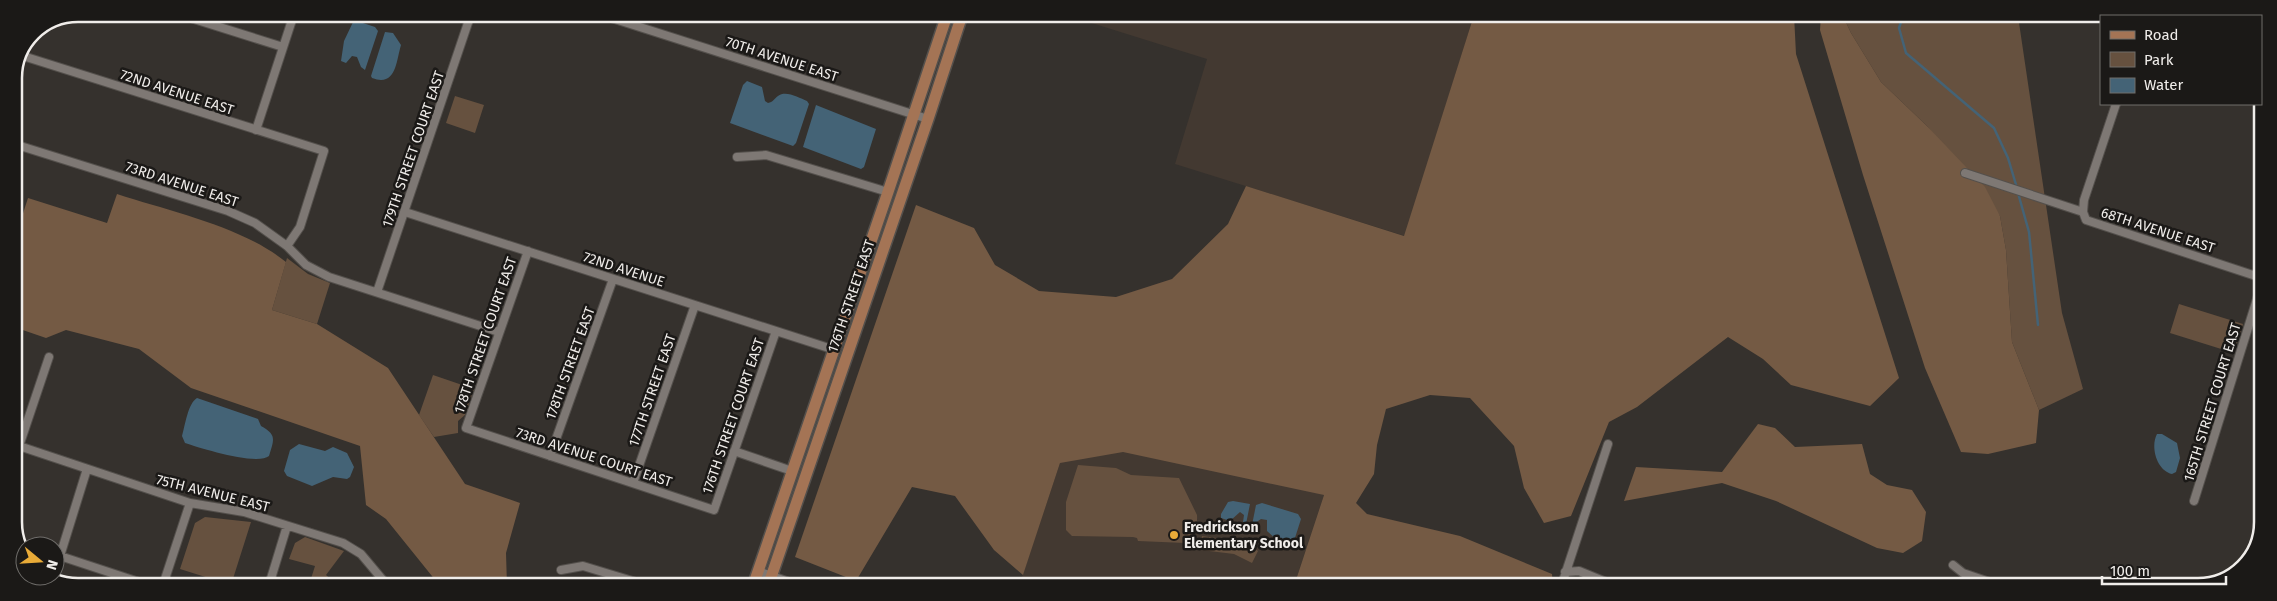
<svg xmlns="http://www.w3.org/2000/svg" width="2277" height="601" font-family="'Fira Sans',sans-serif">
<rect width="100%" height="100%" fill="#35312d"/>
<!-- built -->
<path fill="#433931" d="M 1066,15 L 1474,15 L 1405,236 L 1175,164 L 1207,59 Z
M 1077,412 L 1324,495 L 1294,586 L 1019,586 Z"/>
<!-- green -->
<path fill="#66513f" d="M 1843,16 L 2018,16 L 2062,313 L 2083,389 L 2039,410 L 2012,342 L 2006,250 L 2000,216 L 1927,126 L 1881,82 L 1851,33 Z
M 455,96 L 484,105 L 475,133 L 446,123 Z
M 287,258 L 308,274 L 330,283 L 317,324 L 272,310 Z
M 2179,304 L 2243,324 L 2234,353 L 2170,333 Z
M 433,375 L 474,389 L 465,415 L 458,421 L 458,433 L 434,437 L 419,415 Z
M 1078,465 L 1116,468 L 1131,475 L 1179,478 L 1197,515 C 1198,526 1193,536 1185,543 L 1138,541 L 1137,538 L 1133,537 L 1072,536 L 1066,530 L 1066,502 Z
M 205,517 L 251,522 L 231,585 L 180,569 L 195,523 Z
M 1202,536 L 1245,542 L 1258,551 L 1252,563 L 1234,554 L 1201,550 Z
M 305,537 L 344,551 L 326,575 L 337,585 L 309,585 L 315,566 L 289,559 L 295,543 Z"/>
<!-- forest -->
<path fill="#745a44" d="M 1474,15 L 1794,15 L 1796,54 L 1899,378 L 1870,406 L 1791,385 L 1763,359 L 1728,337 L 1637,407 L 1609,422 L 1571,516 L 1544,523 L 1524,488 L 1514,446 L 1470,398 L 1430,395 L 1386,409 L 1377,445 L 1374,474 L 1356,503 L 1367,514 L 1460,536 L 1552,574 L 1553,587 L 1294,586 L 1324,495 L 1123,452 L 1060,463 L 1023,575 L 994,550 L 955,496 L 912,487 L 856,581 L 795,557 L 916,205 L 974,228 L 995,265 L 1039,291 L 1116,297 L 1172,279 L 1228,224 L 1246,186 L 1404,236 Z
M 1821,15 L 1843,16 L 1851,33 L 1881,82 L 1927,126 L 1985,187 L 2000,216 L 2006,250 L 2012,342 L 2039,410 L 2036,443 L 1988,454 L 1961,452 L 1925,368 L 1863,175 L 1820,30 Z
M 117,194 C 172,212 241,226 286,262 L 272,310 L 317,324 L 388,368 L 465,484 L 520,503 L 506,553 L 507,586 L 440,586 L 386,519 L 366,505 L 360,446 L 191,388 L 139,349 L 66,330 L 46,338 L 14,327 L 14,241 L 28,198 L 107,223 Z
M 1758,424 L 1775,428 L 1795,447 L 1862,444 L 1870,474 L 1887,485 L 1912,490 L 1926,512 L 1922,541 L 1903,553 L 1877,548 L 1776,501 L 1722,483 L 1624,501 L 1636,467 L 1722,472 Z"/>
<!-- water -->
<path fill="#446376" d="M 354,20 L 375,27 L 378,31 L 365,70 L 361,67 L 357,57 L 352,56 L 346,63 L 341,61 L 344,41 Z
M 385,32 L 393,33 L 401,45 C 396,62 396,87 372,78 L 371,76 Z
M 747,81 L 762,87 L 765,101 L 768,103 C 773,102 774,99 778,96 C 786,90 799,98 807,101 L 809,104 L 796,143 L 793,146 L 730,123 L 743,85 Z
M 816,105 L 876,129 L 864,167 L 861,169 L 803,147 Z
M 197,398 L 258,419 L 261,426 C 277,435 274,439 269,456 C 257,466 200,448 185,443 L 182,436 C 185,426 188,403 197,398 Z
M 2157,434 L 2162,434 L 2177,443 L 2180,458 L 2176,472 L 2172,474 C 2157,471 2150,447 2157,434 Z
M 299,444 L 325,451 L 333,447 L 347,453 L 354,467 L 350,477 L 347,479 L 333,477 L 312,486 L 287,476 L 284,471 L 290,450 Z
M 1233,501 L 1250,504 L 1246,524 L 1243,522 L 1244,515 L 1240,512 L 1230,521 L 1221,518 L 1221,514 L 1228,502 Z
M 1262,503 L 1298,514 L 1301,519 L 1294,541 L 1289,548 L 1285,547 L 1267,531 L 1267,520 L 1261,519 L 1252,525 L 1256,505 Z"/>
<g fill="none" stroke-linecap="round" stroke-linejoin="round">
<!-- stream -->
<path stroke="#446376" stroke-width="2.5" d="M 1903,16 L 1899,28 L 1906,53 L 1994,128 L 2008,158 L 2017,188
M 2018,193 L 2029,232 L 2038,325"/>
<!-- minor casing -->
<g stroke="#54504c" stroke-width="10">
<path id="minor" d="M 178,14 L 283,47
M 599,14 L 928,119
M 23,56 L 324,151 L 300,227 L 287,246
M 2116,104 L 2084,200 L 2083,212 L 2086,220 L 2262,278
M 256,130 L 294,14
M 14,144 L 228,211 L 255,223 L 287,246 L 306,265 L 329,277 L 499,332
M 737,157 L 766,155 L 888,192
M 1965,173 L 2083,212
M 405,212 L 835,350
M 528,251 L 466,428 L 714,510 L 776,331
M 377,292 L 471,14
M 19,446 L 190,503 L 244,512 L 343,543 L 361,554 L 387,585
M 734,451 L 792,471
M 550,456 L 613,279
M 14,461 L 49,357
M 87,469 L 60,556 L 148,585
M 633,483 L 695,305
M 2194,501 L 2262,283
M 1953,565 L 1963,573 L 2004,587
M 561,570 L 583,566 L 649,586
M 758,571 L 800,586
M 1565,572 L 1579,571 L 1618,587
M 163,585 L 190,503
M 269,585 L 287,526
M 1561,587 L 1608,444"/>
</g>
<!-- primary casing -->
<g stroke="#54504c" stroke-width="14">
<path id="primary" d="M 753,586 L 888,192 L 947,15
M 768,586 L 928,119 L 962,15"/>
</g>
<!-- minor -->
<use href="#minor" stroke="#7e7874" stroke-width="8"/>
<!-- primary -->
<use href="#primary" stroke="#a47455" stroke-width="11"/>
</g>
<!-- markers -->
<circle fill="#e9ab38" stroke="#1b1917" stroke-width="2" cx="1174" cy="535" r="5"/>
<g text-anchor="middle" stroke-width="5" stroke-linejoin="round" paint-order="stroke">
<!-- street labels -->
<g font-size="14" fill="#f0edea" stroke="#1b1917">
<text transform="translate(782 59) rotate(18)" y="5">70TH AVENUE EAST</text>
<text transform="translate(177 92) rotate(18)" y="5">72ND AVENUE EAST</text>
<text transform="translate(413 149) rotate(-71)" y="5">179TH STREET COURT EAST</text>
<text transform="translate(182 184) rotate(18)" y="5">73RD AVENUE EAST</text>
<text transform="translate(2158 230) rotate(18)" y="5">68TH AVENUE EAST</text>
<text transform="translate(624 269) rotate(18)" y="5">72ND AVENUE</text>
<text transform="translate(851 296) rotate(-71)" y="5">176TH STREET EAST</text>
<text transform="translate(485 335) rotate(-71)" y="5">178TH STREET COURT EAST</text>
<text transform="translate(570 363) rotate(-70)" y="5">178TH STREET EAST</text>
<text transform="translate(652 390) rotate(-71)" y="5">177TH STREET EAST</text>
<text transform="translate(2212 402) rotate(-73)" y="5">165TH STREET COURT EAST</text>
<text transform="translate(733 416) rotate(-71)" y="5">176TH STREET COURT EAST</text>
<text transform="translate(594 457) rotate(18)" y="5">73RD AVENUE COURT EAST</text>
<text transform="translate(213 493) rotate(14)" y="5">75TH AVENUE EAST</text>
</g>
<!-- poi labels -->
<g font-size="14" font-weight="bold" fill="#f0edea" stroke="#1b1917" text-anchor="start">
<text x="1184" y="532">Fredrickson<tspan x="1184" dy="16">Elementary School</tspan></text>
</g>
</g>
<!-- crop -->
<path d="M0 0H2277V601H0ZM78 22H2198A56 56 0 0 1 2254 78V522A56 56 0 0 1 2198 578H78A56 56 0 0 1 22 522V78A56 56 0 0 1 78 22Z" fill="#1b1917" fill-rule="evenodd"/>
<path fill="none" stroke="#f0edea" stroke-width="2.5" d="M78 22H2198A56 56 0 0 1 2254 78V522A56 56 0 0 1 2198 578H78A56 56 0 0 1 22 522V78A56 56 0 0 1 78 22Z"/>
<!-- legend -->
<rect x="2100" y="15" width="162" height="90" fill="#1b1917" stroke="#706e6b"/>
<rect x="2110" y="31" width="25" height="8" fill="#a47455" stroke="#706e6b"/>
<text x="2144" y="40" font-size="15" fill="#f0edea">Road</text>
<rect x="2110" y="52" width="25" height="15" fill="#66513f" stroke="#706e6b"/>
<text x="2144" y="65" font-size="15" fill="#f0edea">Park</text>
<rect x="2110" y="78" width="25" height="15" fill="#446376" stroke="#706e6b"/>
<text x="2144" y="90" font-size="15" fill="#f0edea">Water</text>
<!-- north arrow -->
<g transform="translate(40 561) rotate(108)"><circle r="24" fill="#1b1917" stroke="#706e6b"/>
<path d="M0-4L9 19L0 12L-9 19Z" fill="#e9ab38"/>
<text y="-8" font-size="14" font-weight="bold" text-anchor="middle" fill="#f0edea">N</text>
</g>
<!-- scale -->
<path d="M2102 576v8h124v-8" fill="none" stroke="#f0edea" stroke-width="2.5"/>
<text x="2110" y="576" font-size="15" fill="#f0edea" stroke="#1b1917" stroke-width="4" paint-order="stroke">100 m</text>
</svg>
